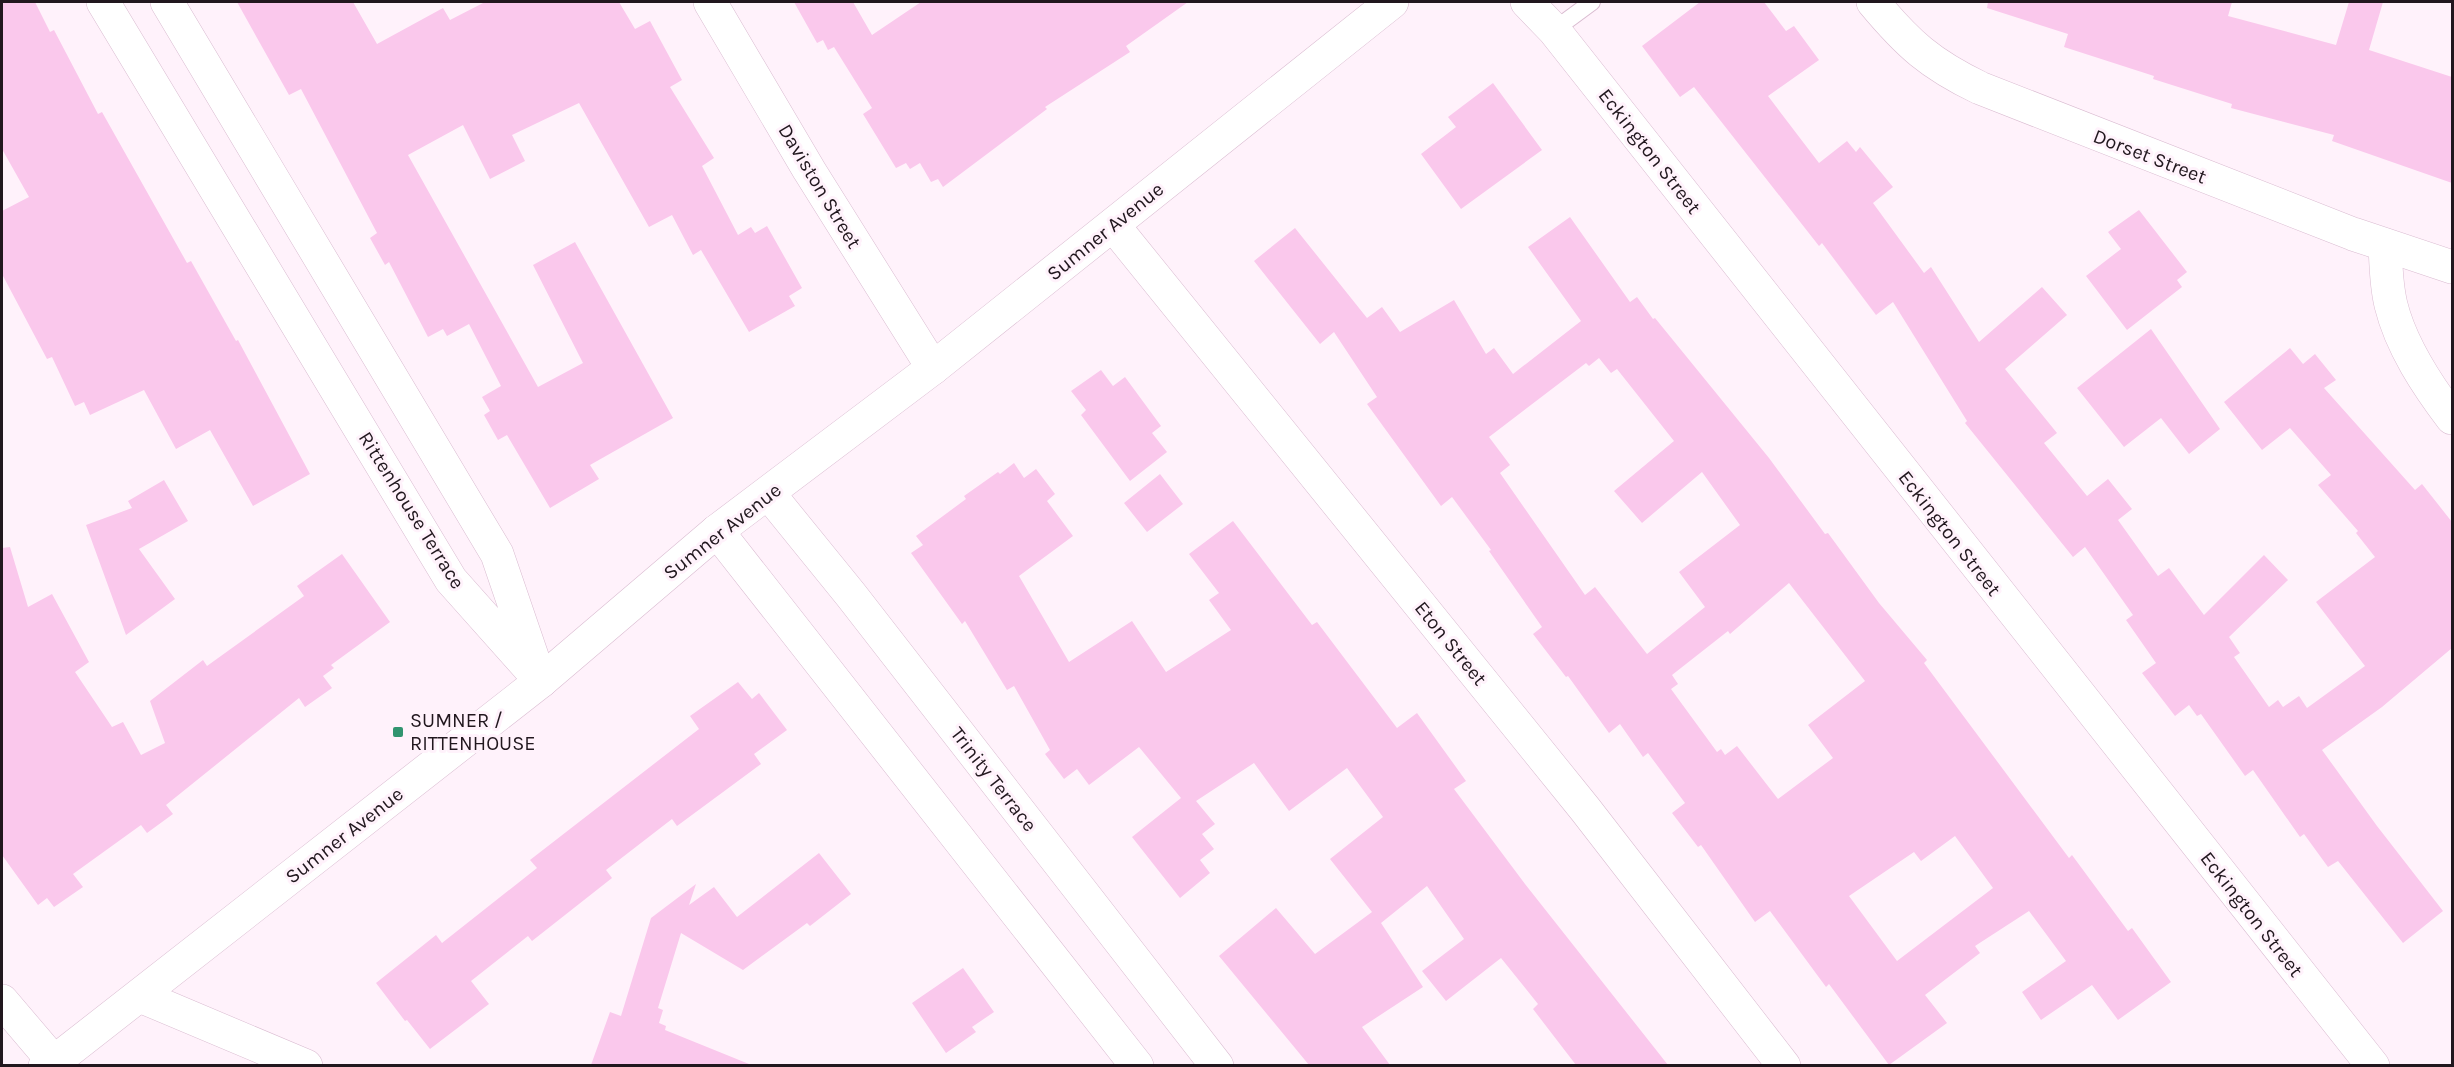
<svg xmlns="http://www.w3.org/2000/svg" width="2454" height="1067" font-family="Karla,sans-serif">
<rect width="100%" height="100%" fill="#fff2fb"/>
<!-- building -->
<path fill="#fac8ec" fill-rule="evenodd" d="M 2,2 L 35,2 L 50,32 L 54,30 L 98,114 L 102,112 L 187,263 L 191,261 L 236,341 L 238,340 L 310,474 L 253,506 L 210,430 L 176,449 L 144,390 L 90,415 L 84,402 L 75,406 L 52,357 L 47,359 L 2,274 L 2,211 L 29,197 L 2,149 Z
M 237,2 L 353,2 L 377,44 L 443,8 L 450,20 L 485,2 L 619,2 L 635,29 L 650,21 L 682,80 L 670,87 L 714,158 L 702,166 L 738,235 L 751,227 L 755,233 L 767,226 L 802,288 L 789,296 L 795,306 L 749,332 L 701,250 L 693,255 L 672,215 L 649,227 L 579,103 L 512,135 L 525,161 L 490,179 L 463,125 L 408,155 L 538,387 L 583,363 L 533,265 L 575,242 L 673,418 L 590,465 L 599,479 L 550,508 L 507,435 L 498,440 L 484,415 L 490,411 L 482,397 L 501,386 L 469,324 L 447,336 L 443,329 L 428,337 L 389,262 L 385,265 L 370,238 L 377,233 L 301,89 L 289,95 Z
M 794,2 L 853,2 L 872,35 L 921,2 L 1188,2 L 1126,46 L 1130,52 L 1045,107 L 1047,109 L 943,187 L 938,179 L 931,182 L 920,163 L 910,169 L 906,163 L 896,168 L 863,114 L 872,108 L 834,47 L 828,50 L 823,40 L 817,43 Z
M 1700,2 L 1764,2 L 1786,31 L 1794,26 L 1819,60 L 1768,96 L 1819,163 L 1847,141 L 1856,152 L 1860,147 L 1893,187 L 1873,203 L 1924,273 L 1931,267 L 1979,342 L 2042,287 L 2067,315 L 2005,369 L 2057,433 L 2044,443 L 2087,496 L 2108,479 L 2132,509 L 2118,520 L 2158,576 L 2169,568 L 2204,615 L 2264,555 L 2288,580 L 2229,637 L 2240,653 L 2234,657 L 2269,707 L 2278,700 L 2283,707 L 2299,696 L 2307,708 L 2365,666 L 2316,602 L 2375,557 L 2356,533 L 2358,531 L 2318,485 L 2331,475 L 2290,428 L 2262,450 L 2224,402 L 2290,348 L 2303,364 L 2315,354 L 2336,380 L 2324,388 L 2415,490 L 2422,484 L 2452,522 L 2452,648 L 2382,707 L 2322,750 L 2377,826 L 2443,911 L 2403,943 L 2338,861 L 2328,867 L 2304,834 L 2300,837 L 2253,770 L 2245,776 L 2201,714 L 2197,716 L 2189,705 L 2175,716 L 2142,673 L 2156,663 L 2126,620 L 2133,615 L 2085,547 L 2073,557 L 1965,423 L 1967,421 L 1893,302 L 1876,315 L 1822,243 L 1819,246 L 1694,87 L 1680,97 L 1642,46 Z
M 1988,2 L 2232,2 L 2228,16 L 2336,45 L 2349,2 L 2383,2 L 2369,50 L 2452,77 L 2452,183 L 2332,141 L 2334,135 L 2231,108 L 2232,104 L 2153,79 L 2154,76 L 2064,47 L 2068,34 L 1987,8 Z
M 1493,83 L 1542,150 L 1461,209 L 1421,154 L 1456,127 L 1448,117 Z
M 2139,210 L 2187,272 L 2177,280 L 2182,287 L 2127,330 L 2086,276 L 2121,249 L 2108,232 Z
M 1570,217 L 1630,302 L 1637,297 L 1653,319 L 1655,318 L 1769,458 L 1825,534 L 1828,533 L 1879,603 L 1927,660 L 1924,663 L 2069,858 L 2072,855 L 2128,931 L 2132,928 L 2171,982 L 2118,1020 L 2092,985 L 2041,1020 L 2022,992 L 2066,961 L 2029,911 L 1975,946 L 1980,953 L 1925,995 L 1947,1023 L 1889,1065 L 1829,984 L 1826,987 L 1770,911 L 1755,922 L 1701,845 L 1698,847 L 1672,813 L 1685,803 L 1648,753 L 1643,757 L 1620,724 L 1609,733 L 1568,676 L 1566,677 L 1533,634 L 1542,627 L 1489,551 L 1491,550 L 1452,497 L 1441,506 L 1367,404 L 1377,397 L 1334,332 L 1320,344 L 1254,261 L 1295,228 L 1367,318 L 1382,307 L 1400,332 L 1454,300 L 1486,354 L 1494,348 L 1513,374 L 1581,321 L 1528,247 ZM 1599,358 L 1611,373 L 1617,369 L 1674,441 L 1614,491 L 1642,523 L 1702,472 L 1740,525 L 1679,572 L 1705,607 L 1647,654 L 1595,587 L 1585,595 L 1500,473 L 1510,465 L 1489,437 L 1586,363 L 1589,366 ZM 1789,583 L 1865,681 L 1808,725 L 1833,758 L 1778,799 L 1737,746 L 1725,755 L 1721,749 L 1717,752 L 1671,689 L 1678,684 L 1672,675 L 1728,631 L 1730,634 ZM 1955,836 L 1993,888 L 1897,961 L 1849,896 L 1914,852 L 1921,861 Z
M 2151,329 L 2220,429 L 2189,454 L 2161,418 L 2124,447 L 2077,388 Z
M 1101,370 L 1113,386 L 1125,377 L 1161,426 L 1152,433 L 1167,452 L 1130,481 L 1081,415 L 1086,410 L 1071,391 Z
M 1014,463 L 1024,478 L 1036,469 L 1055,494 L 1047,501 L 1073,536 L 1019,576 L 1069,662 L 1132,621 L 1166,672 L 1231,630 L 1209,600 L 1219,593 L 1189,554 L 1233,521 L 1312,625 L 1317,622 L 1397,728 L 1417,713 L 1466,781 L 1454,789 L 1525,884 L 1668,1065 L 1576,1065 L 1533,1009 L 1538,1004 L 1501,958 L 1446,1001 L 1422,971 L 1464,939 L 1427,886 L 1381,923 L 1423,987 L 1362,1027 L 1390,1065 L 1309,1065 L 1219,956 L 1276,908 L 1315,954 L 1372,912 L 1330,859 L 1383,817 L 1347,768 L 1289,811 L 1254,763 L 1196,801 L 1215,824 L 1202,834 L 1214,849 L 1200,860 L 1210,873 L 1180,898 L 1132,837 L 1181,798 L 1139,747 L 1089,785 L 1077,769 L 1064,779 L 1045,754 L 1050,750 L 1014,686 L 1007,690 L 965,621 L 962,624 L 911,553 L 923,545 L 916,536 L 966,499 L 964,496 L 998,472 L 1000,474 Z
M 1160,474 L 1183,504 L 1147,532 L 1124,503 Z
M 164,480 L 188,521 L 139,549 L 175,599 L 126,635 L 86,525 L 132,508 L 128,501 Z
M 10,547 L 28,607 L 52,594 L 89,662 L 75,672 L 112,727 L 123,722 L 141,755 L 165,743 L 150,701 L 203,660 L 207,666 L 304,596 L 297,586 L 342,554 L 390,622 L 331,665 L 334,668 L 323,676 L 332,688 L 305,707 L 299,698 L 166,805 L 173,814 L 147,833 L 141,825 L 73,874 L 83,887 L 54,907 L 47,898 L 38,905 L 2,855 L 2,548 Z
M 738,682 L 752,699 L 759,693 L 787,730 L 754,754 L 761,764 L 677,826 L 672,819 L 606,870 L 612,878 L 532,941 L 528,936 L 471,981 L 489,1004 L 430,1049 L 407,1020 L 405,1021 L 376,983 L 436,935 L 442,943 L 537,868 L 530,860 L 699,729 L 690,716 Z
M 819,853 L 851,894 L 810,926 L 807,923 L 743,970 L 681,933 L 658,1008 L 663,1010 L 659,1023 L 666,1026 L 665,1030 L 749,1064 L 748,1065 L 591,1065 L 610,1012 L 621,1016 L 651,918 L 696,884 L 689,905 L 714,887 L 737,917 Z
M 963,968 L 994,1012 L 972,1027 L 976,1032 L 946,1053 L 912,1003 Z"/>
<g fill="none" stroke-linecap="round" stroke-linejoin="round">
<!-- lane casing -->
<g stroke="#dabcd1" stroke-width="18">
<path id="lane" d="M 1554,30 L 1592,2"/>
</g>
<!-- street casing -->
<g stroke="#dabcd1" stroke-width="34">
<path id="street" d="M 103,2 L 451,580 L 541,681
M 167,2 L 497,554 L 535,665
M 1527,2 L 1554,30 L 2373,1066
M 1113,225 L 1585,809 L 1784,1066
M 2385,245 C 2386,265 2386,285 2391,305 C 2401,346 2427,385 2452,418
M 769,494 L 851,595 L 1217,1066
M 717,531 L 1137,1066
M 140,996 L 306,1066"/>
</g>
<!-- secondary casing -->
<g stroke="#dabcd1" stroke-width="34">
<path id="secondary" d="M 710,2 L 809,170 L 933,368
M 1873,2 C 1908,44 1930,64 1980,88 L 2353,234 L 2452,267
M 2,1001 L 54,1062"/>
</g>
<!-- primary casing -->
<g stroke="#dabcd1" stroke-width="34">
<path id="primary" d="M 45,1066 L 54,1062 L 541,681 L 717,531 L 933,368 L 1392,2"/>
</g>
<!-- lane -->
<use href="#lane" stroke="#fff" stroke-width="16"/>
<!-- street -->
<use href="#street" stroke="#fff" stroke-width="33"/>
<!-- secondary -->
<use href="#secondary" stroke="#fff" stroke-width="33"/>
<!-- primary -->
<use href="#primary" stroke="#fff" stroke-width="33"/>
</g>
<!-- markers -->
<rect fill="#31946f" stroke="#fff2fb" stroke-width="2" x="392" y="726" width="12" height="12" rx="3"/>
<g text-anchor="middle" stroke-width="6" stroke-linejoin="round" paint-order="stroke">
<!-- street labels -->
<g font-size="20" fill="#21171e" stroke="#fff2fb">
<text transform="translate(1650 151) rotate(52)" y="7">Eckington Street</text>
<text transform="translate(2150 156) rotate(21)" y="7">Dorset Street</text>
<text transform="translate(820 186) rotate(59)" y="7">Daviston Street</text>
<text transform="translate(1105 231) rotate(-39)" y="7">Sumner Avenue</text>
<text transform="translate(412 510) rotate(58)" y="7">Rittenhouse Terrace</text>
<text transform="translate(722 531) rotate(-38)" y="7">Sumner Avenue</text>
<text transform="translate(1950 533) rotate(52)" y="7">Eckington Street</text>
<text transform="translate(1451 643) rotate(51)" y="7">Eton Street</text>
<text transform="translate(994 779) rotate(52)" y="7">Trinity Terrace</text>
<text transform="translate(344 835) rotate(-38)" y="7">Sumner Avenue</text>
<text transform="translate(2252 914) rotate(52)" y="7">Eckington Street</text>
</g>
<!-- poi labels -->
<g font-size="20" fill="#21171e" stroke="#fff2fb" text-anchor="start">
<text x="410" y="727">SUMNER /<tspan x="410" dy="23">RITTENHOUSE</tspan></text>
</g>
</g>
<!-- border -->
<rect width="2454" height="1067" fill="none" stroke="#21171e" stroke-width="6"/>
</svg>
